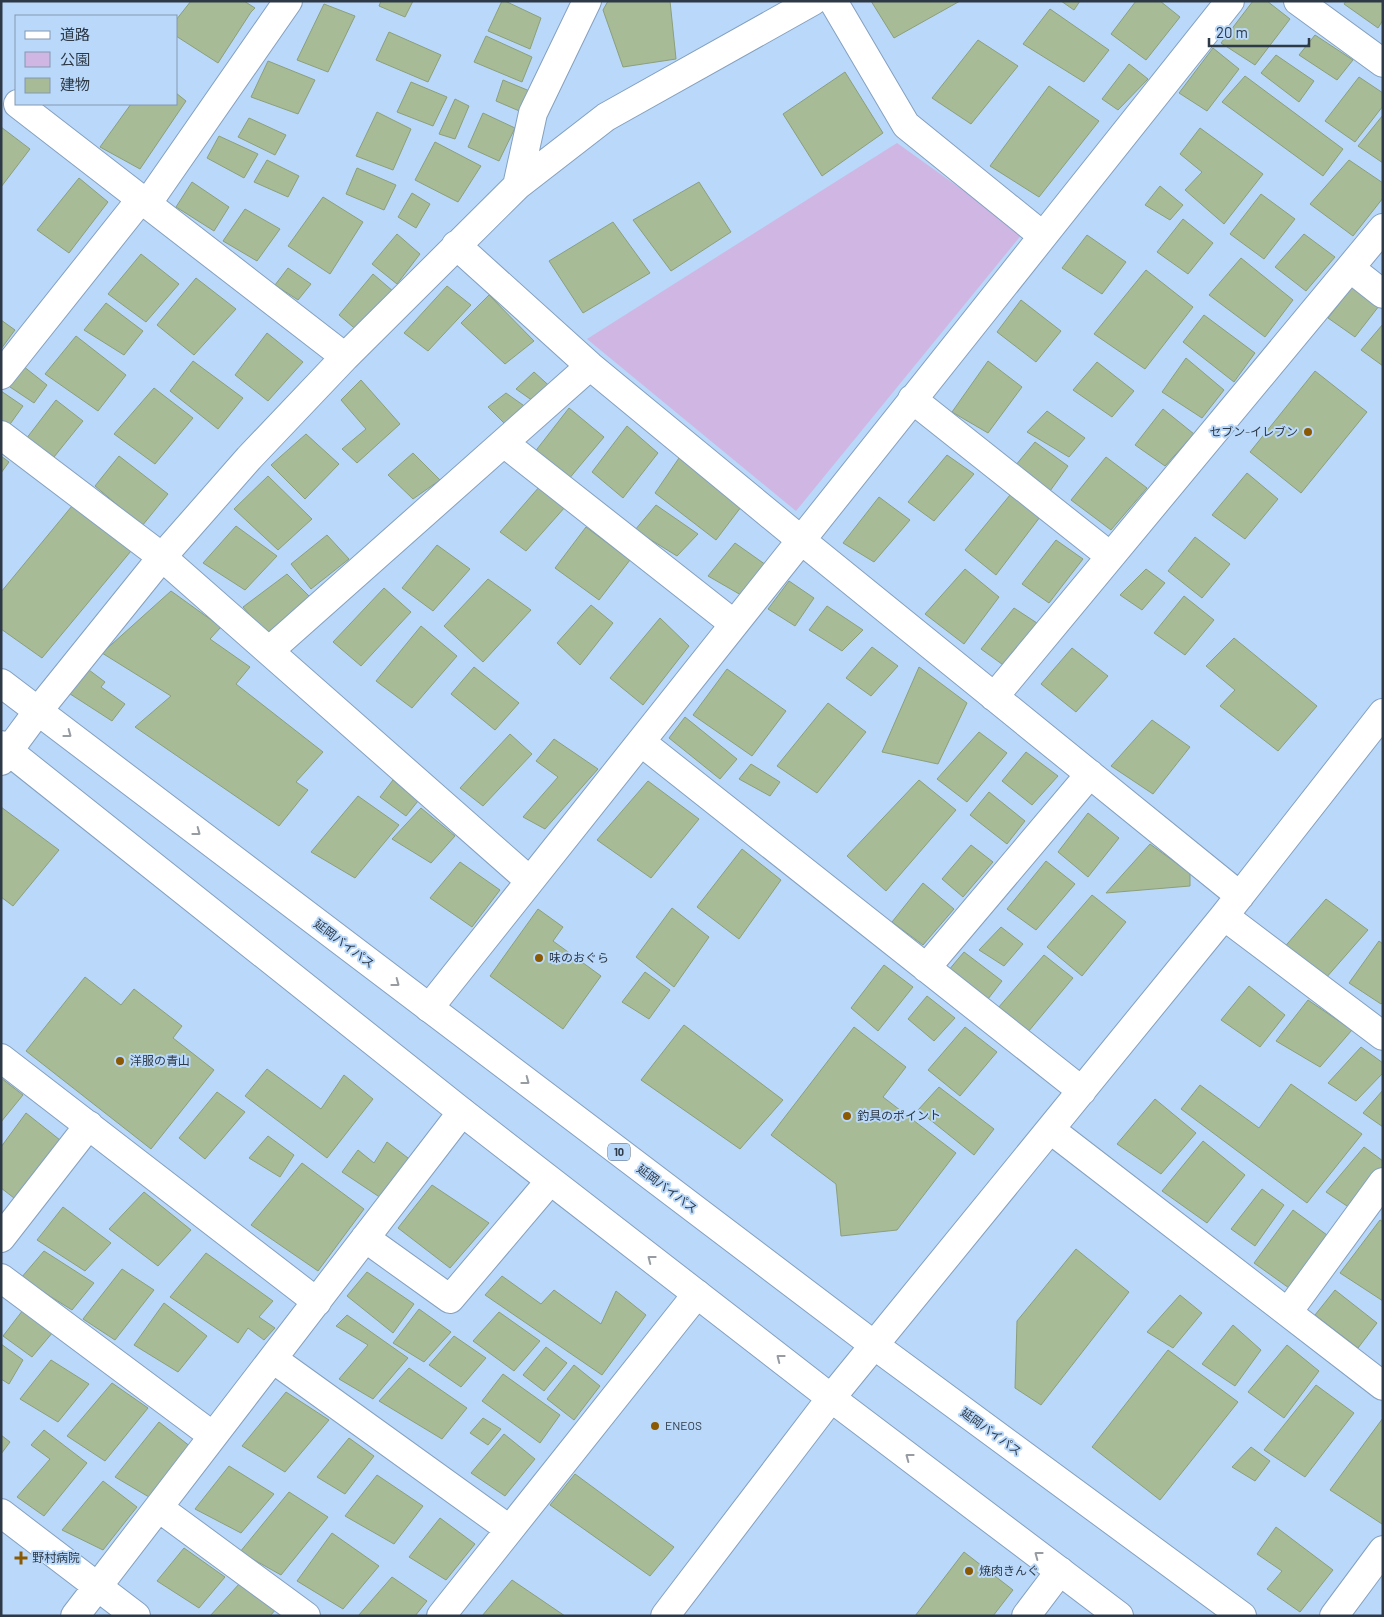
<svg xmlns="http://www.w3.org/2000/svg" width="1384" height="1617" font-family="Barlow,'Noto Sans JP',sans-serif">
<rect width="100%" height="100%" fill="#bad8f9"/>
<!-- green -->
<path fill="#d0b6e3" d="M 897,143 L 1023,233 L 796,511 L 587,339 Z"/>
<!-- building -->
<path fill="#a6bb96" stroke="#8b9f7b" d="M 191,1 L 244,1 L 255,8 L 251,12 L 218,63 L 176,36 L 176,20 Z
M 381,1 L 413,1 L 405,17 L 379,6 Z
M 502,1 L 505,1 L 541,18 L 530,49 L 488,31 Z
M 608,1 L 670,1 L 676,59 L 623,67 L 603,10 Z
M 871,1 L 960,1 L 894,38 Z
M 1061,1 L 1080,1 L 1074,10 Z
M 1136,1 L 1160,1 L 1180,17 L 1146,60 L 1111,34 Z
M 1253,1 L 1267,1 L 1290,19 L 1255,65 L 1221,43 Z
M 1346,1 L 1383,1 L 1383,20 L 1378,28 L 1344,4 Z
M 324,4 L 355,16 L 328,72 L 297,60 Z
M 1050,9 L 1109,50 L 1084,82 L 1023,44 Z
M 389,32 L 441,55 L 428,82 L 376,60 Z
M 1315,35 L 1353,60 L 1337,80 L 1299,55 Z
M 486,36 L 532,57 L 522,82 L 474,62 Z
M 978,40 L 1018,66 L 971,124 L 932,98 Z
M 1213,48 L 1239,69 L 1207,111 L 1179,93 Z
M 1276,55 L 1314,81 L 1299,102 L 1261,73 Z
M 268,61 L 315,80 L 298,114 L 251,97 Z
M 1129,64 L 1148,79 L 1118,110 L 1102,99 Z
M 845,72 L 883,133 L 822,176 L 783,114 Z
M 1245,76 L 1343,149 L 1323,176 L 1222,102 Z
M 1359,77 L 1383,93 L 1383,106 L 1355,142 L 1325,121 Z
M 503,80 L 532,92 L 524,113 L 496,101 Z
M 411,82 L 447,97 L 433,126 L 397,112 Z
M 1049,86 L 1099,121 L 1039,197 L 990,166 Z
M 176,93 L 186,101 L 140,169 L 100,147 L 131,104 L 176,104 Z
M 455,99 L 469,106 L 455,139 L 439,134 Z
M 377,112 L 411,129 L 393,170 L 356,156 Z
M 483,113 L 515,128 L 499,161 L 468,147 Z
M 1383,115 L 1383,163 L 1358,146 Z
M 249,118 L 286,135 L 275,155 L 238,137 Z
M 1,127 L 30,149 L 1,187 Z
M 1200,128 L 1263,174 L 1224,224 L 1185,190 L 1202,172 L 1180,154 Z
M 219,136 L 258,154 L 244,178 L 207,158 Z
M 435,142 L 481,166 L 458,202 L 415,180 Z
M 267,160 L 299,176 L 288,197 L 254,182 Z
M 1349,160 L 1383,183 L 1383,198 L 1353,236 L 1310,204 Z
M 357,168 L 396,185 L 384,210 L 346,194 Z
M 79,178 L 108,202 L 69,253 L 37,230 Z
M 192,182 L 229,207 L 214,231 L 176,207 Z
M 699,182 L 731,232 L 671,271 L 633,220 Z
M 1160,186 L 1183,205 L 1170,220 L 1145,205 Z
M 412,193 L 430,204 L 416,228 L 398,217 Z
M 1261,194 L 1295,219 L 1264,259 L 1230,234 Z
M 323,197 L 363,222 L 330,274 L 288,246 Z
M 245,209 L 280,229 L 257,261 L 223,241 Z
M 1183,219 L 1213,243 L 1188,274 L 1157,252 Z
M 613,222 L 650,273 L 583,313 L 549,261 Z
M 397,234 L 420,254 L 397,284 L 372,264 Z
M 1304,234 L 1335,257 L 1306,291 L 1275,267 Z
M 1087,235 L 1126,262 L 1102,294 L 1062,268 Z
M 141,254 L 179,284 L 146,322 L 108,294 Z
M 1241,258 L 1293,300 L 1265,337 L 1209,295 Z
M 288,268 L 311,284 L 298,300 L 275,285 Z
M 1146,270 L 1193,307 L 1145,369 L 1094,334 Z
M 373,274 L 394,292 L 359,332 L 339,315 Z
M 196,278 L 236,309 L 194,355 L 157,325 Z
M 447,286 L 471,305 L 428,351 L 404,333 Z
M 1353,286 L 1379,306 L 1355,337 L 1328,318 Z
M 489,295 L 534,341 L 505,364 L 461,323 Z
M 1021,300 L 1061,331 L 1036,362 L 997,332 Z
M 106,303 L 143,331 L 124,355 L 84,330 Z
M 1204,315 L 1255,353 L 1234,382 L 1183,342 Z
M 1,320 L 15,330 L 1,349 Z
M 1383,324 L 1383,366 L 1361,350 Z
M 267,333 L 303,362 L 268,401 L 235,375 Z
M 76,336 L 126,375 L 98,411 L 45,374 Z
M 1186,358 L 1224,390 L 1202,418 L 1162,392 Z
M 193,361 L 243,398 L 218,429 L 170,391 Z
M 988,361 L 1022,387 L 988,433 L 952,412 Z
M 1097,362 L 1134,391 L 1112,417 L 1073,390 Z
M 23,366 L 47,385 L 34,403 L 7,385 Z
M 1315,371 L 1367,412 L 1301,493 L 1250,452 Z
M 534,372 L 555,391 L 540,406 L 516,389 Z
M 361,380 L 400,424 L 357,463 L 342,449 L 366,429 L 341,400 Z
M 154,388 L 193,418 L 155,464 L 114,434 Z
M 1,391 L 23,406 L 8,427 L 1,423 Z
M 506,393 L 530,410 L 509,428 L 488,407 Z
M 56,400 L 83,421 L 54,457 L 26,439 Z
M 569,408 L 604,437 L 568,480 L 534,453 Z
M 1163,409 L 1194,434 L 1165,466 L 1135,445 Z
M 1047,411 L 1085,438 L 1069,457 L 1027,432 Z
M 627,426 L 658,453 L 623,498 L 592,472 Z
M 306,434 L 339,464 L 305,499 L 271,465 Z
M 1035,442 L 1068,466 L 1050,491 L 1015,466 Z
M 413,453 L 440,480 L 413,499 L 388,475 Z
M 947,455 L 974,474 L 934,521 L 908,502 Z
M 1,456 L 9,462 L 1,473 Z
M 119,456 L 168,494 L 142,526 L 95,486 Z
M 1106,457 L 1147,488 L 1111,530 L 1071,500 Z
M 679,458 L 741,507 L 716,540 L 655,493 Z
M 1247,473 L 1278,499 L 1245,539 L 1212,515 Z
M 268,476 L 312,519 L 278,550 L 234,509 Z
M 540,486 L 566,506 L 526,551 L 500,532 Z
M 1010,495 L 1040,517 L 996,575 L 965,550 Z
M 879,497 L 910,520 L 874,562 L 843,543 Z
M 656,505 L 698,534 L 677,556 L 635,530 Z
M 72,506 L 131,551 L 42,658 L 1,629 L 1,592 Z
M 236,526 L 277,556 L 245,590 L 203,563 Z
M 586,527 L 630,560 L 599,600 L 555,568 Z
M 327,535 L 349,559 L 311,589 L 291,564 Z
M 1195,537 L 1230,564 L 1202,598 L 1168,571 Z
M 1056,540 L 1083,559 L 1049,603 L 1022,584 Z
M 735,543 L 766,565 L 741,595 L 708,576 Z
M 437,545 L 470,569 L 433,611 L 402,588 Z
M 965,569 L 999,597 L 964,644 L 925,614 Z
M 1146,569 L 1165,583 L 1142,610 L 1120,595 Z
M 287,574 L 311,598 L 266,634 L 243,607 Z
M 488,579 L 531,610 L 483,662 L 444,626 Z
M 789,581 L 814,598 L 795,626 L 768,609 Z
M 384,588 L 411,612 L 361,666 L 333,642 Z
M 171,591 L 221,627 L 210,639 L 250,667 L 236,684 L 323,752 L 296,782 L 308,790 L 279,826 L 135,727 L 171,696 L 102,653 Z
M 1184,596 L 1214,620 L 1185,655 L 1154,633 Z
M 591,605 L 613,623 L 580,665 L 557,643 Z
M 827,606 L 863,630 L 842,651 L 809,630 Z
M 1014,608 L 1040,625 L 1006,667 L 981,649 Z
M 660,618 L 689,646 L 643,705 L 610,678 Z
M 421,626 L 457,656 L 412,708 L 376,681 Z
M 1234,638 L 1317,706 L 1278,751 L 1220,706 L 1235,690 L 1206,666 Z
M 872,647 L 898,666 L 871,696 L 846,678 Z
M 1072,648 L 1108,676 L 1076,712 L 1041,684 Z
M 85,667 L 105,682 L 101,687 L 125,704 L 112,721 L 64,690 Z
M 474,667 L 519,703 L 495,730 L 451,694 Z
M 919,667 L 967,703 L 938,764 L 882,752 Z
M 727,669 L 786,711 L 752,756 L 693,715 Z
M 828,703 L 866,732 L 817,793 L 777,766 Z
M 685,717 L 737,759 L 720,779 L 669,738 Z
M 1152,720 L 1190,747 L 1153,794 L 1111,766 Z
M 979,732 L 1007,753 L 967,802 L 937,779 Z
M 510,734 L 532,754 L 483,806 L 460,788 Z
M 554,739 L 598,769 L 545,829 L 523,817 L 558,777 L 536,761 Z
M 1026,752 L 1058,776 L 1032,805 L 1002,781 Z
M 751,764 L 780,782 L 770,796 L 739,779 Z
M 393,780 L 418,801 L 406,816 L 380,797 Z
M 919,780 L 956,810 L 886,891 L 847,856 Z
M 648,781 L 699,819 L 651,878 L 597,840 Z
M 989,792 L 1025,821 L 1007,844 L 970,815 Z
M 358,796 L 399,825 L 355,878 L 311,852 Z
M 1,807 L 59,850 L 13,906 L 1,897 Z
M 421,808 L 455,836 L 431,863 L 392,839 Z
M 1088,813 L 1119,838 L 1088,877 L 1058,852 Z
M 1150,844 L 1190,873 L 1190,886 L 1106,893 Z
M 971,845 L 993,862 L 963,897 L 942,879 Z
M 742,849 L 781,880 L 739,939 L 697,907 Z
M 1046,861 L 1075,884 L 1036,930 L 1007,909 Z
M 460,862 L 500,890 L 472,927 L 430,898 Z
M 923,883 L 954,909 L 923,945 L 892,922 Z
M 1092,895 L 1126,922 L 1082,976 L 1047,947 Z
M 1326,899 L 1368,930 L 1325,979 L 1282,950 Z
M 672,908 L 709,937 L 674,987 L 636,957 Z
M 538,909 L 563,927 L 553,941 L 601,976 L 563,1029 L 490,976 Z
M 1001,927 L 1023,944 L 1004,966 L 979,950 Z
M 1379,941 L 1383,944 L 1383,1002 L 1381,1004 L 1349,983 Z
M 964,952 L 1002,981 L 988,999 L 948,971 Z
M 1044,955 L 1073,978 L 1028,1032 L 998,1008 Z
M 884,965 L 913,987 L 878,1031 L 851,1008 Z
M 645,972 L 670,990 L 649,1019 L 622,1002 Z
M 85,977 L 121,1005 L 134,989 L 182,1026 L 173,1038 L 214,1070 L 151,1149 L 26,1051 Z
M 1249,986 L 1285,1015 L 1260,1047 L 1221,1020 Z
M 927,996 L 955,1018 L 934,1041 L 908,1019 Z
M 1308,1000 L 1352,1030 L 1320,1067 L 1276,1041 Z
M 684,1025 L 783,1100 L 740,1149 L 641,1080 Z
M 854,1027 L 906,1067 L 883,1097 L 956,1153 L 897,1230 L 841,1236 L 836,1184 L 771,1135 Z
M 965,1027 L 997,1052 L 960,1096 L 928,1070 Z
M 1361,1047 L 1383,1063 L 1383,1073 L 1356,1101 L 1328,1083 Z
M 267,1069 L 321,1109 L 344,1075 L 373,1099 L 327,1158 L 245,1096 Z
M 1,1078 L 23,1095 L 1,1122 Z
M 1291,1084 L 1362,1134 L 1307,1203 L 1181,1109 L 1200,1085 L 1259,1128 Z
M 939,1087 L 994,1129 L 974,1155 L 918,1110 Z
M 1383,1090 L 1383,1127 L 1363,1113 Z
M 217,1092 L 245,1112 L 205,1159 L 179,1138 Z
M 1155,1099 L 1196,1133 L 1161,1174 L 1117,1144 Z
M 26,1113 L 60,1140 L 14,1198 L 1,1188 L 1,1147 Z
M 268,1136 L 294,1155 L 280,1177 L 249,1158 Z
M 1203,1141 L 1245,1175 L 1207,1223 L 1162,1191 Z
M 387,1142 L 412,1161 L 381,1198 L 342,1172 L 358,1150 L 374,1163 Z
M 1364,1147 L 1383,1161 L 1383,1167 L 1350,1208 L 1326,1192 Z
M 302,1163 L 364,1209 L 318,1271 L 251,1225 Z
M 432,1185 L 489,1223 L 450,1268 L 398,1228 Z
M 1262,1189 L 1284,1205 L 1255,1246 L 1231,1229 Z
M 144,1192 L 191,1230 L 158,1266 L 109,1229 Z
M 63,1207 L 111,1243 L 85,1271 L 37,1240 Z
M 1293,1210 L 1327,1235 L 1289,1288 L 1254,1263 Z
M 1380,1220 L 1383,1222 L 1383,1301 L 1340,1273 Z
M 1076,1249 L 1129,1292 L 1041,1405 L 1015,1388 L 1017,1321 Z
M 44,1251 L 94,1283 L 72,1310 L 21,1278 Z
M 206,1253 L 273,1301 L 259,1317 L 275,1328 L 264,1340 L 248,1328 L 238,1343 L 170,1297 Z
M 122,1269 L 154,1290 L 115,1340 L 83,1319 Z
M 367,1272 L 414,1304 L 393,1333 L 347,1296 Z
M 502,1276 L 541,1304 L 554,1290 L 601,1324 L 616,1291 L 646,1315 L 602,1375 L 485,1295 Z
M 1335,1290 L 1377,1323 L 1358,1348 L 1315,1315 Z
M 1180,1295 L 1202,1313 L 1173,1348 L 1147,1332 Z
M 164,1303 L 207,1336 L 178,1372 L 134,1345 Z
M 419,1309 L 451,1332 L 424,1362 L 393,1343 Z
M 23,1310 L 53,1332 L 32,1357 L 3,1336 Z
M 499,1312 L 540,1341 L 514,1371 L 473,1341 Z
M 347,1315 L 408,1358 L 373,1399 L 339,1379 L 368,1345 L 336,1326 Z
M 1233,1325 L 1261,1350 L 1235,1386 L 1202,1364 Z
M 454,1336 L 486,1358 L 461,1387 L 429,1365 Z
M 1,1344 L 23,1360 L 9,1384 L 1,1379 Z
M 1287,1345 L 1319,1371 L 1284,1418 L 1248,1392 Z
M 546,1347 L 567,1363 L 544,1391 L 523,1375 Z
M 1168,1350 L 1238,1402 L 1160,1500 L 1092,1447 Z
M 51,1360 L 89,1384 L 58,1422 L 20,1399 Z
M 574,1365 L 600,1386 L 574,1420 L 547,1399 Z
M 409,1368 L 467,1408 L 442,1439 L 379,1401 Z
M 503,1374 L 560,1415 L 540,1443 L 482,1401 Z
M 112,1383 L 148,1408 L 105,1461 L 67,1436 Z
M 1316,1385 L 1354,1413 L 1305,1477 L 1264,1450 Z
M 286,1392 L 329,1420 L 285,1472 L 242,1446 Z
M 483,1418 L 501,1429 L 488,1445 L 470,1433 Z
M 1383,1418 L 1383,1523 L 1382,1524 L 1330,1490 Z
M 159,1422 L 191,1447 L 149,1497 L 115,1477 Z
M 44,1430 L 87,1463 L 44,1516 L 17,1497 L 50,1459 L 31,1445 Z
M 504,1434 L 535,1459 L 505,1496 L 471,1473 Z
M 1,1435 L 10,1442 L 1,1454 Z
M 349,1438 L 374,1456 L 345,1494 L 317,1477 Z
M 1251,1447 L 1270,1461 L 1255,1481 L 1232,1467 Z
M 229,1466 L 274,1494 L 241,1533 L 195,1509 Z
M 575,1474 L 674,1547 L 650,1576 L 550,1505 Z
M 377,1475 L 423,1506 L 394,1544 L 345,1516 Z
M 103,1481 L 137,1507 L 103,1550 L 62,1530 Z
M 289,1492 L 328,1517 L 281,1575 L 240,1552 Z
M 440,1518 L 475,1544 L 446,1580 L 409,1557 Z
M 1276,1527 L 1333,1570 L 1300,1612 L 1267,1589 L 1282,1571 L 1257,1554 Z
M 332,1533 L 379,1566 L 343,1609 L 297,1581 Z
M 184,1548 L 225,1577 L 199,1608 L 157,1581 Z
M 964,1552 L 1013,1590 L 993,1616 L 915,1616 Z
M 392,1577 L 427,1601 L 415,1616 L 358,1616 Z
M 512,1580 L 565,1616 L 482,1616 Z
M 240,1583 L 277,1608 L 270,1616 L 210,1616 Z"/>
<g fill="none" stroke-linecap="round" stroke-linejoin="round">
<!-- minor casing -->
<g stroke="#84a0c0" stroke-width="30">
<path id="minor" d="M 833,1 L 906,125 L 1043,236
M 1298,1 L 1383,63
M 18,104 L 345,357
M 517,186 L 533,113 L 587,1
M 147,204 L 288,1
M 456,245 L 590,366 L 801,540 L 1240,896
M 1350,268 L 1383,294
M 1,375 L 141,199
M 912,399 L 1110,556
M 1,435 L 162,557 L 530,881
M 504,443 L 734,624
M 269,651 L 590,366
M 994,697 L 1383,228
M 641,742 L 1082,1091
M 1,761 L 38,711 L 162,557 L 249,458 L 345,357 L 517,186 L 606,117 L 813,1
M 1224,916 L 1383,1036
M 926,968 L 1090,774
M 429,1008 L 1230,1
M 1,1058 L 317,1302
M 1051,1130 L 1383,1386
M 1,1238 L 89,1125
M 365,1238 L 450,1299 L 550,1181
M 1,1278 L 213,1436
M 1288,1312 L 1383,1182
M 273,1359 L 509,1529
M 159,1508 L 306,1616
M 1,1513 L 136,1616
M 75,1616 L 462,1112
M 441,1616 L 697,1294
M 665,1616 L 831,1398 L 1224,916 L 1383,713
M 1026,1616 L 1060,1571
M 1334,1616 L 1383,1550"/>
</g>
<!-- highway casing -->
<g stroke="#84a0c0" stroke-width="30">
<path id="highway" d="M 1,683 L 874,1345 L 1242,1616
M 1,745 L 462,1112 L 831,1398 L 1119,1616"/>
</g>
<!-- minor -->
<use href="#minor" stroke="#fff" stroke-width="28"/>
<!-- highway -->
<use href="#highway" stroke="#fff" stroke-width="28"/>
</g>
<!-- one-way arrows -->
<defs><path id="oneway-chevron" d="M-2-3.5L2.5 0L-2 3.5" fill="none" stroke-width="1.6" stroke-linecap="round" stroke-linejoin="round" transform="scale(1.25)"/></defs>
<g stroke="#969ca2">
<use href="#oneway-chevron" transform="translate(68 734) rotate(37)"/>
<use href="#oneway-chevron" transform="translate(197 832) rotate(37)"/>
<use href="#oneway-chevron" transform="translate(396 983) rotate(37)"/>
<use href="#oneway-chevron" transform="translate(526 1081) rotate(37)"/>
<use href="#oneway-chevron" transform="translate(651 1259) rotate(-142)"/>
<use href="#oneway-chevron" transform="translate(780 1358) rotate(-142)"/>
<use href="#oneway-chevron" transform="translate(909 1457) rotate(-143)"/>
<use href="#oneway-chevron" transform="translate(1038 1555) rotate(-143)"/>
</g>
<!-- markers -->
<g fill="#8b5902" stroke="#bad8f9" stroke-width="2">
<circle cx="1308" cy="432" r="5"/>
<circle cx="539" cy="958" r="5"/>
<circle cx="120" cy="1061" r="5"/>
<circle cx="847" cy="1116" r="5"/>
<circle cx="655" cy="1426" r="5"/>
<path d="M18.5 1550.5h5v5h5v5h-5v5h-5v-5h-5v-5h5z"/>
<circle cx="969" cy="1571" r="5"/>
</g>
<g text-anchor="middle" stroke-width="4" stroke-linejoin="round" paint-order="stroke">
<!-- shield labels -->
<rect fill="#bad8f9" stroke="#57697c" stroke-width="1" x="608" y="1143.5" width="22" height="17" rx="4"/>
<g font-size="11" font-weight="bold" fill="#2d3946">
<text x="619" y="1156">10</text>
</g>
<!-- poi labels -->
<g font-size="12" fill="#2d3946" stroke="#bad8f9" text-anchor="start">
<text x="1298" y="436" text-anchor="end">セブン-イレブン</text>
<text x="549" y="962">味のおぐら</text>
<text x="130" y="1065">洋服の青山</text>
<text x="857" y="1120">釣具のポイント</text>
<text x="665" y="1430">ENEOS</text>
<text x="32" y="1562">野村病院</text>
<text x="979" y="1575">焼肉きんぐ</text>
</g>
<!-- street labels -->
<g font-size="12" fill="#2d3946" stroke="#bad8f9">
<text transform="translate(344 944) rotate(37)" y="4">延岡バイパス</text>
<text transform="translate(667 1189) rotate(37)" y="4">延岡バイパス</text>
<text transform="translate(991 1432) rotate(36)" y="4">延岡バイパス</text>
</g>
</g>
<!-- border -->
<rect width="1384" height="1617" fill="none" stroke="#2d3946" stroke-width="5"/>
<!-- legend -->
<rect x="15" y="15" width="162" height="90" fill="#bad8f9" stroke="#8298b1"/>
<rect x="25" y="31" width="25" height="8" fill="#ffffff" stroke="#8298b1"/>
<text x="60" y="40" font-size="15" fill="#2d3946">道路</text>
<rect x="25" y="52" width="25" height="15" fill="#d0b6e3" stroke="#8298b1"/>
<text x="60" y="65" font-size="15" fill="#2d3946">公園</text>
<rect x="25" y="78" width="25" height="15" fill="#a6bb96" stroke="#8298b1"/>
<text x="60" y="90" font-size="15" fill="#2d3946">建物</text>
<!-- scale -->
<path d="M1209 38v8h100v-8" fill="none" stroke="#2d3946" stroke-width="2.5"/>
<text x="1216" y="38" font-size="15" fill="#2d3946" stroke="#bad8f9" stroke-width="4" paint-order="stroke">20 m</text>
</svg>
